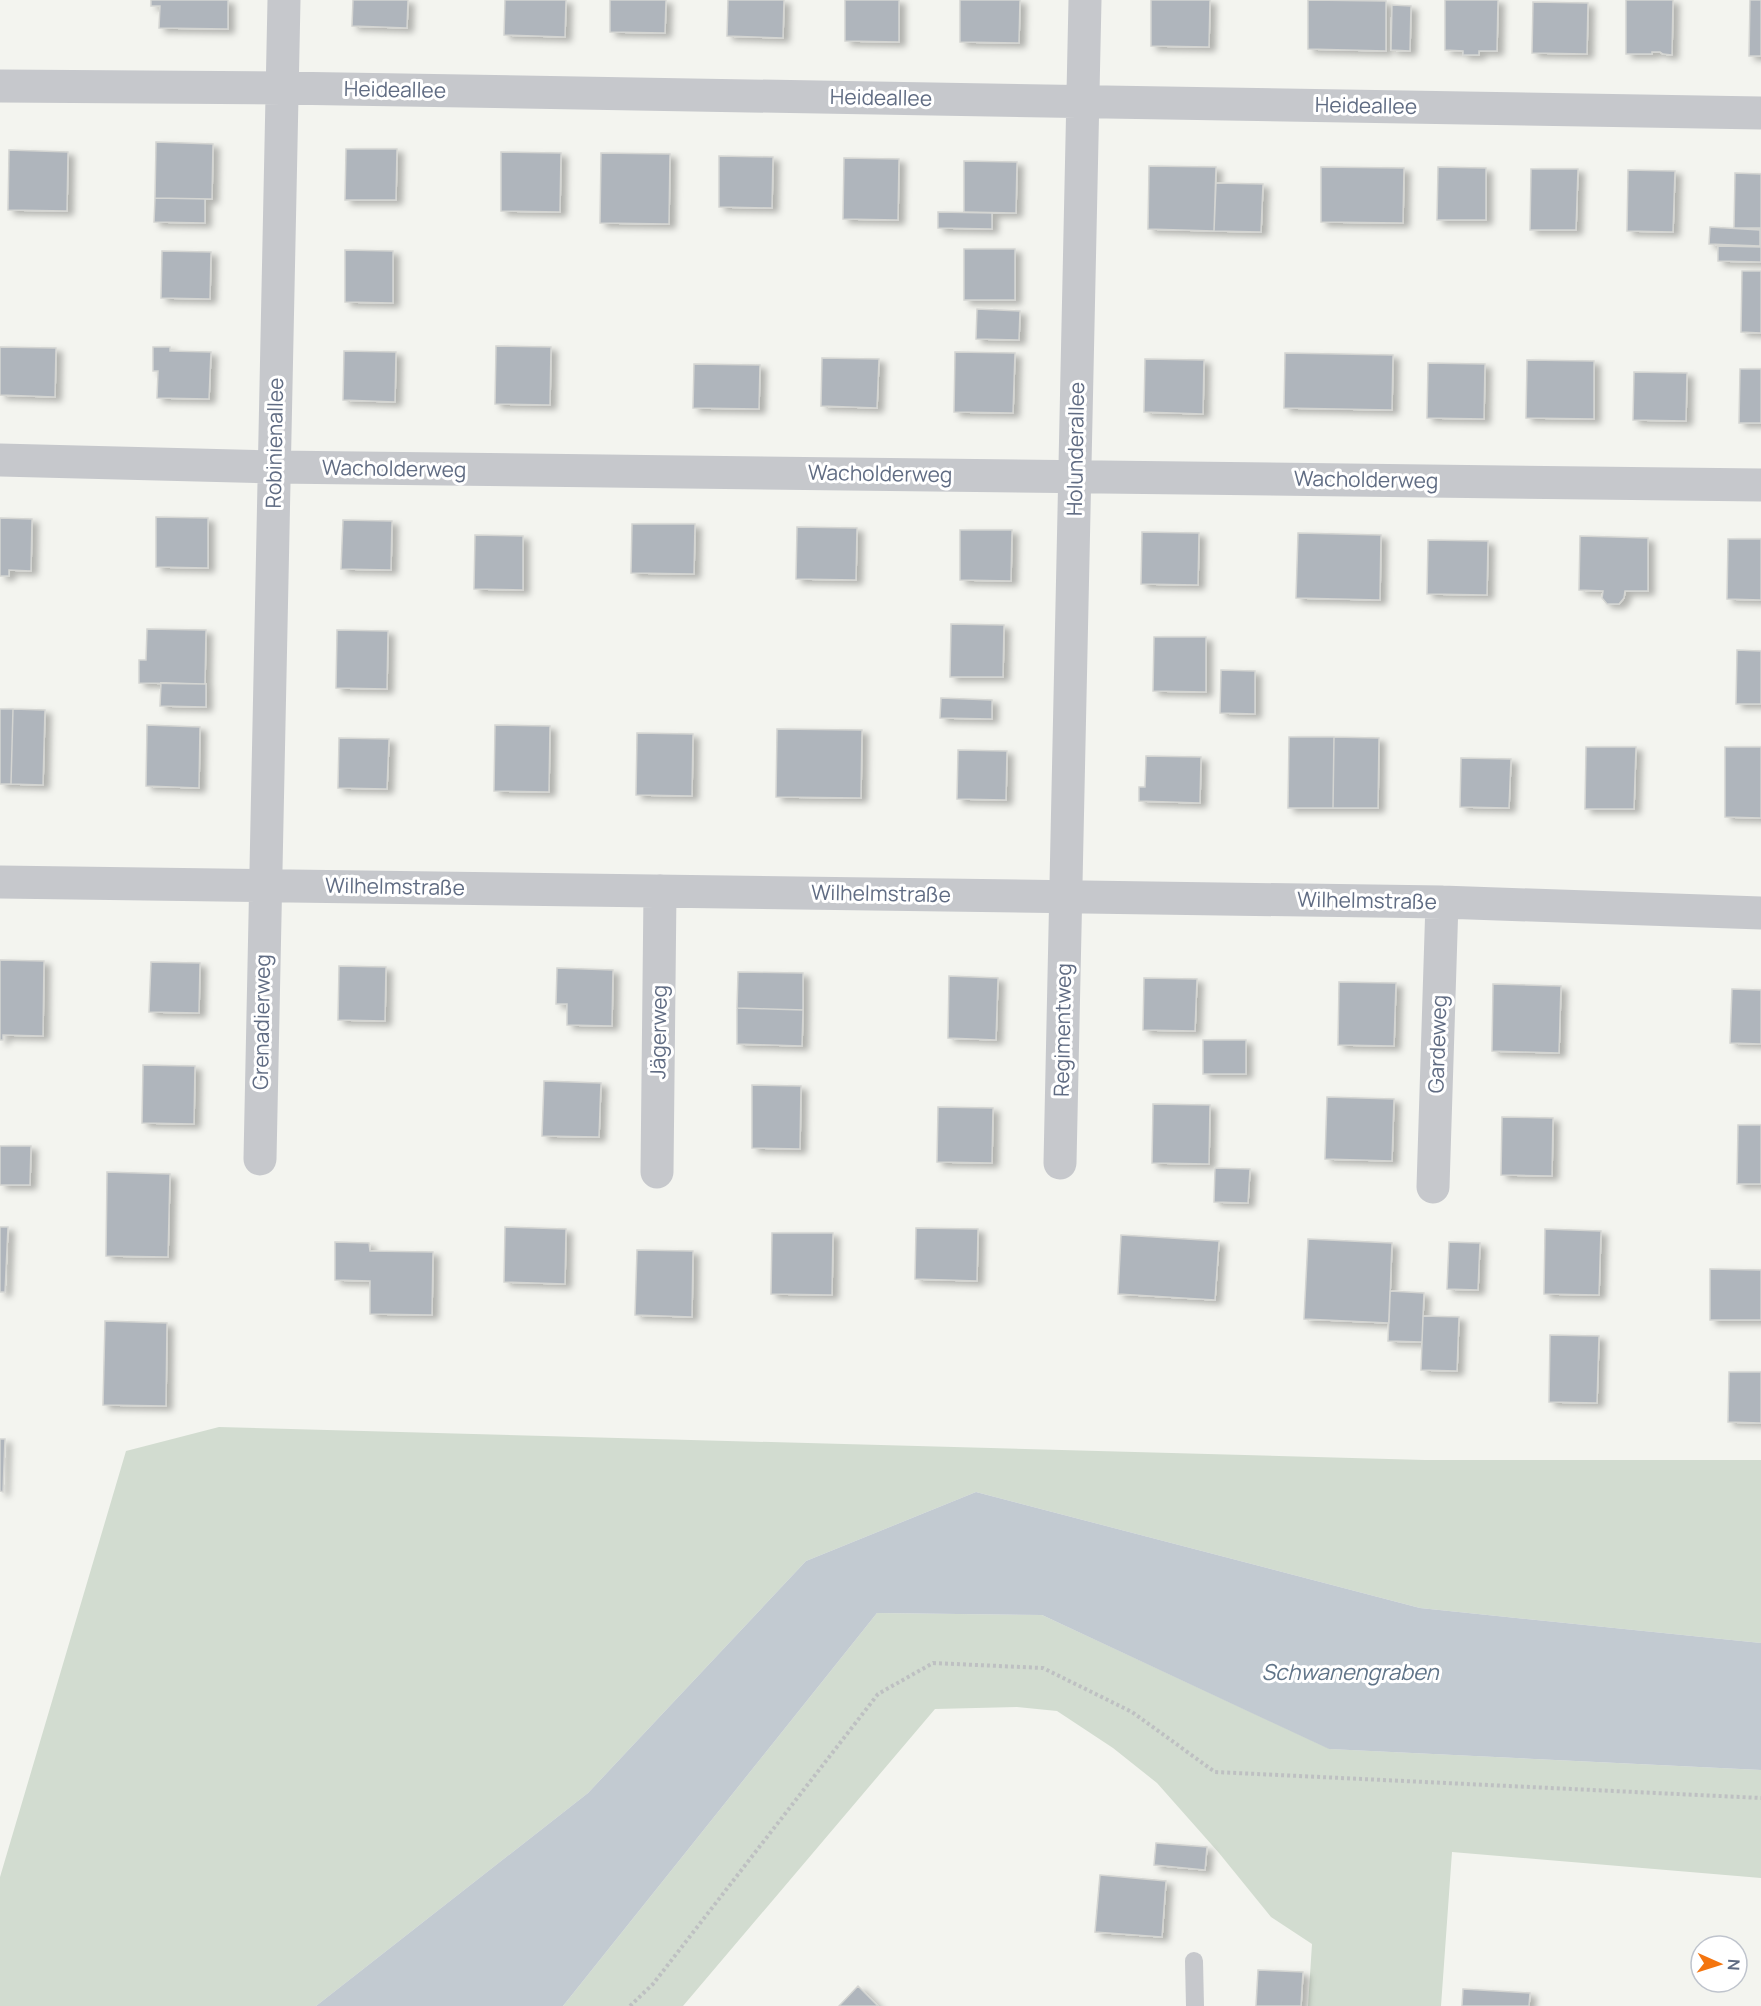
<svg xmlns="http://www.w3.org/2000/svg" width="1761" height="2006" font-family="Manrope,sans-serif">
<defs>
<filter id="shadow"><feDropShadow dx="6" dy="4" stdDeviation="3" flood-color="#0004"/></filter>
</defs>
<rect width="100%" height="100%" fill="#f3f4ef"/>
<!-- green -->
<path fill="#d2dcd0" d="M 219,1427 L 1425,1460 L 1761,1460 L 1761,1643 L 1420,1608 L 976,1492 L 806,1561 L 588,1793 L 316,2006 L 0,2006 L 0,1877 L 126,1451 Z
M 877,1613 L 1042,1615 L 1330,1749 L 1761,1770 L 1761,1878 L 1452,1852 L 1441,2006 L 1308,2006 L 1312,1944 L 1271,1917 L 1219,1853 L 1157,1783 L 1113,1748 L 1057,1711 L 1017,1707 L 935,1709 L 683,2006 L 563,2006 Z"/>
<!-- water -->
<path fill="#c2cad1" d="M 976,1492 L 1420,1608 L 1761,1643 L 1761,1770 L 1329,1749 L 1042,1615 L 877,1613 L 563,2006 L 316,2006 L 588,1793 L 806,1561 Z"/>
<!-- building -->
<path fill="#afb5bc" stroke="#d4d5d2" stroke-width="1.5" filter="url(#shadow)" d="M 151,0 L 228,0 L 228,29 L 159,28 L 160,6 L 151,6 Z
M 353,0 L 408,0 L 407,28 L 352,26 Z
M 505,0 L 566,0 L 565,37 L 504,35 Z
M 610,0 L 666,0 L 665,33 L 610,32 Z
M 728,0 L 784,0 L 783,38 L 727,36 Z
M 845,0 L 899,0 L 899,42 L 845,41 Z
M 960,0 L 1020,0 L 1019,43 L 960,42 Z
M 1151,0 L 1210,0 L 1209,47 L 1151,46 Z
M 1308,0 L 1386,1 L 1386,51 L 1308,49 Z
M 1445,0 L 1498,0 L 1497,51 L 1479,51 L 1479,55 L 1463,55 L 1463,51 L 1445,50 Z
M 1626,0 L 1673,0 L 1672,55 L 1663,54 L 1660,52 L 1652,52 L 1652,54 L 1626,54 Z
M 1750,0 L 1761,0 L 1761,56 L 1749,56 Z
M 1533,2 L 1588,3 L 1587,54 L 1532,53 Z
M 1392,5 L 1411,6 L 1410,51 L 1391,50 Z
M 156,142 L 213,144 L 212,199 L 155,198 Z
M 346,149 L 397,149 L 396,200 L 345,200 Z
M 9,150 L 68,152 L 67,211 L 8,210 Z
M 501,152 L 561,153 L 560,212 L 501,211 Z
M 601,153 L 670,154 L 669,224 L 600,223 Z
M 719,156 L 773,157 L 772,208 L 719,207 Z
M 844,158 L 899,159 L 898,220 L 843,219 Z
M 964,161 L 1017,162 L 1016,213 L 964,212 Z
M 1149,166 L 1216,167 L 1214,231 L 1148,229 Z
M 1321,167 L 1404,168 L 1403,223 L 1321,222 Z
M 1438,167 L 1486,168 L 1486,220 L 1437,220 Z
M 1531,169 L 1578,169 L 1576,230 L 1530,230 Z
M 1628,170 L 1675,171 L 1673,232 L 1627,231 Z
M 1735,173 L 1761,174 L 1761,228 L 1734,228 Z
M 1216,183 L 1263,184 L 1261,232 L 1214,231 Z
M 155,198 L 205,199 L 205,223 L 154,222 Z
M 938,212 L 992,213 L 992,229 L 938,228 Z
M 1710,227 L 1760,230 L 1760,246 L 1709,244 Z
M 1718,246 L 1761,247 L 1761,262 L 1718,261 Z
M 964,249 L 1015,249 L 1015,300 L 964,300 Z
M 345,250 L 393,251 L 393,303 L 345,302 Z
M 162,251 L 211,252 L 210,299 L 161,298 Z
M 1742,271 L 1761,271 L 1761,333 L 1741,332 Z
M 977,309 L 1020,311 L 1019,340 L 976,339 Z
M 496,346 L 551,347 L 550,405 L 495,404 Z
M 0,347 L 56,348 L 55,397 L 0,395 Z
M 153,347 L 170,347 L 170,351 L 211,352 L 209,399 L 157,398 L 158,371 L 153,371 Z
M 344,351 L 396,352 L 395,402 L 343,400 Z
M 955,352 L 1015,353 L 1013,413 L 954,412 Z
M 1285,353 L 1393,355 L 1392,410 L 1284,408 Z
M 822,358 L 879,359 L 877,408 L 821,406 Z
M 1145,359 L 1204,360 L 1203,414 L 1144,412 Z
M 1527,360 L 1594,361 L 1594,419 L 1526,418 Z
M 1428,363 L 1485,364 L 1484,419 L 1427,418 Z
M 694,364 L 760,365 L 759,409 L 693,408 Z
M 1740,369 L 1761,369 L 1761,423 L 1739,423 Z
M 1634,372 L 1687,373 L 1686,421 L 1633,420 Z
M 156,517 L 208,518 L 208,568 L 156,567 Z
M 0,518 L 32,519 L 31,571 L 9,570 L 9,576 L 0,576 Z
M 343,520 L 392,521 L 391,570 L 341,569 Z
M 632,524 L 695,524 L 694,574 L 631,573 Z
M 797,527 L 857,528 L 856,580 L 796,579 Z
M 960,530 L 1012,530 L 1011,581 L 960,580 Z
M 1142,532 L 1199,533 L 1198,585 L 1141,584 Z
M 1298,533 L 1381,535 L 1380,600 L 1296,598 Z
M 475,535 L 523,536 L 523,590 L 474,589 Z
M 1580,536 L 1648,538 L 1648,591 L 1625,591 L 1624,598 L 1619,604 L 1607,604 L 1602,598 L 1603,591 L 1579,590 Z
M 1728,539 L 1761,539 L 1761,600 L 1727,599 Z
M 1428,540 L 1488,541 L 1487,595 L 1427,594 Z
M 951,624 L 1004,625 L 1003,677 L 950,677 Z
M 147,629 L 206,630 L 205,684 L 139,683 L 139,660 L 146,660 Z
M 337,630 L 388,631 L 387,689 L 336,688 Z
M 1154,637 L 1206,637 L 1206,692 L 1153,691 Z
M 1737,650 L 1761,651 L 1761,704 L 1736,704 Z
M 1221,670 L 1255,671 L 1255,714 L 1220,713 Z
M 161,683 L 206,684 L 206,707 L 160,706 Z
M 941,698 L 992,700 L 992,719 L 940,718 Z
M 0,709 L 13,709 L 11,784 L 0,784 Z
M 13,709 L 45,710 L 43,785 L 11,784 Z
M 147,725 L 200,727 L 199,788 L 146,786 Z
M 495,725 L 550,726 L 549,792 L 494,791 Z
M 777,729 L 862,730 L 861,798 L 776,797 Z
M 637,733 L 693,734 L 692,796 L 636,795 Z
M 1289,737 L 1334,737 L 1333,808 L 1288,808 Z
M 1334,737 L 1379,738 L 1378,808 L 1333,808 Z
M 339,738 L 389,739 L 387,789 L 338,788 Z
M 1586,747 L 1636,747 L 1634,809 L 1585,809 Z
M 1725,747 L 1761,747 L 1761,818 L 1725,817 Z
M 958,750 L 1007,751 L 1006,800 L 957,799 Z
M 1146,756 L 1201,757 L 1200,803 L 1139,801 L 1139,787 L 1145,787 Z
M 1461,758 L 1511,759 L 1509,808 L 1460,807 Z
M 0,960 L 44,961 L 43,1036 L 3,1035 L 3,1040 L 0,1040 Z
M 151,962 L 200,963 L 199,1013 L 149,1012 Z
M 339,966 L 386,967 L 385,1021 L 338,1020 Z
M 557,968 L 613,970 L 612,1026 L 567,1025 L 567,1004 L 556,1004 Z
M 738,972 L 803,973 L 803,1010 L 737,1008 Z
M 949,976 L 998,978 L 996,1040 L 948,1038 Z
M 1144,978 L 1197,979 L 1195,1031 L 1143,1030 Z
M 1339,982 L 1396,983 L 1394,1046 L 1338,1045 Z
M 1493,984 L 1561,986 L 1559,1053 L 1492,1051 Z
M 1732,989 L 1761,990 L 1761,1044 L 1730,1043 Z
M 737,1008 L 803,1010 L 802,1046 L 737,1044 Z
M 1203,1040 L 1246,1040 L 1246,1074 L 1203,1074 Z
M 143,1065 L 195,1066 L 194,1124 L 142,1123 Z
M 544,1081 L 601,1083 L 599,1137 L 542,1136 Z
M 752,1085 L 801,1086 L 800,1149 L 752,1148 Z
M 1327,1097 L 1394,1099 L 1392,1161 L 1325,1159 Z
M 1153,1104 L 1210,1105 L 1209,1164 L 1152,1163 Z
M 938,1107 L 993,1108 L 992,1163 L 937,1162 Z
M 1502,1117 L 1553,1118 L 1552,1176 L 1501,1175 Z
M 1738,1125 L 1761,1125 L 1761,1184 L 1737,1184 Z
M 0,1146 L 31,1146 L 30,1185 L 0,1185 Z
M 1215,1168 L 1250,1169 L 1248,1203 L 1214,1202 Z
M 107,1172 L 170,1174 L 168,1257 L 106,1256 Z
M 0,1227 L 8,1227 L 5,1292 L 0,1292 Z
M 505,1227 L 566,1229 L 565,1284 L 504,1282 Z
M 916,1228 L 978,1229 L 977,1281 L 915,1279 Z
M 1545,1229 L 1601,1231 L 1599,1295 L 1544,1294 Z
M 772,1233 L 833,1233 L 832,1295 L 771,1294 Z
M 1121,1235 L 1219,1241 L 1215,1300 L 1118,1294 Z
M 1308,1239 L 1392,1243 L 1389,1323 L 1304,1319 Z
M 335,1242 L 369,1243 L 370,1251 L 433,1252 L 432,1315 L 370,1314 L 370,1281 L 335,1280 Z
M 1449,1242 L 1480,1243 L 1478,1290 L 1447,1289 Z
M 637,1250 L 693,1251 L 692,1317 L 635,1315 Z
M 1710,1269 L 1761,1270 L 1761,1320 L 1710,1320 Z
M 1390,1291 L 1424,1293 L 1422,1342 L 1388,1341 Z
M 1423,1316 L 1459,1317 L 1457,1371 L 1421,1370 Z
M 105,1321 L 167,1323 L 166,1406 L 103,1405 Z
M 1550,1335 L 1599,1336 L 1597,1403 L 1549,1402 Z
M 1729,1372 L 1761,1372 L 1761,1423 L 1728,1422 Z
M 0,1439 L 5,1439 L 3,1492 L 0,1491 Z
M 1156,1843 L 1207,1847 L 1205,1870 L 1154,1865 Z
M 1100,1875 L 1166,1881 L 1162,1937 L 1095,1932 Z
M 1258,1970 L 1303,1972 L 1301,2006 L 1256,2006 Z
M 858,1986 L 878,2006 L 839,2006 Z
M 1463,1989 L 1530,1993 L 1529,2006 L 1462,2006 Z"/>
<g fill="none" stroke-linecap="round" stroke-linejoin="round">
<!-- path -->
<path stroke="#bec0c2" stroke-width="4" stroke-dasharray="3 3" stroke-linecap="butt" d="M 630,2006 L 653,1984 L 878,1694 L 933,1663 L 1043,1668 L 1132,1712 L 1215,1772 L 1761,1798"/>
<!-- service -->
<path stroke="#c6c8cc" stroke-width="18" d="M 1194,1961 L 1195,2006"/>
<!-- minor -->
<path stroke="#c6c8cc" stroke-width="33" d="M 0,86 L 282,88 L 1761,113
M 0,460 L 274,467 L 1761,485
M 0,882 L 1442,902 L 1761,913
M 260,1159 L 284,0
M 1060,1163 L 1085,0
M 657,1172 L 660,891
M 1433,1187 L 1442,902"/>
</g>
<g text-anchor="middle" stroke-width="6" stroke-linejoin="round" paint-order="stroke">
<!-- street labels -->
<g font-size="21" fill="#606c83" stroke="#fff">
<text transform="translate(395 90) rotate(1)" y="7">Heideallee</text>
<text transform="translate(881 98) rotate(1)" y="7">Heideallee</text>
<text transform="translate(1366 106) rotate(1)" y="7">Heideallee</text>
<text transform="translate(275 443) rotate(-89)" y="7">Robinienallee</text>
<text transform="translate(1076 449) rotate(-89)" y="7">Holunderallee</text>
<text transform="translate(394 469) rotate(1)" y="7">Wacholderweg</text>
<text transform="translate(880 474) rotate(1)" y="7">Wacholderweg</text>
<text transform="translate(1366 480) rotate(1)" y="7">Wacholderweg</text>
<text transform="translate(395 887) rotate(1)" y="7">Wilhelmstraße</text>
<text transform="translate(881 894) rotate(1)" y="7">Wilhelmstraße</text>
<text transform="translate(1367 901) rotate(1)" y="7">Wilhelmstraße</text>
<text transform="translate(262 1022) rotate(-89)" y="7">Grenadierweg</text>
<text transform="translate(1063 1030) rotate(-89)" y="7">Regimentweg</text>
<text transform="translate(659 1032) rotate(-89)" y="7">Jägerweg</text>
<text transform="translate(1438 1044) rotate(-88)" y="7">Gardeweg</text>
</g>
<!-- water labels -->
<g font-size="22" font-style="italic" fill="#607488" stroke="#fff">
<text x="1350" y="1680">Schwanengraben</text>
</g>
</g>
<!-- north arrow -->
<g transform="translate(1719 1964) rotate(93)"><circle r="28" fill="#ffffff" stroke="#bfc4cd" stroke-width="1.5"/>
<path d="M0-4.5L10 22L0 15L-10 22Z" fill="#f4750f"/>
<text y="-9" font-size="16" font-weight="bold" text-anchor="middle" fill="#606c83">N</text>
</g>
</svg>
